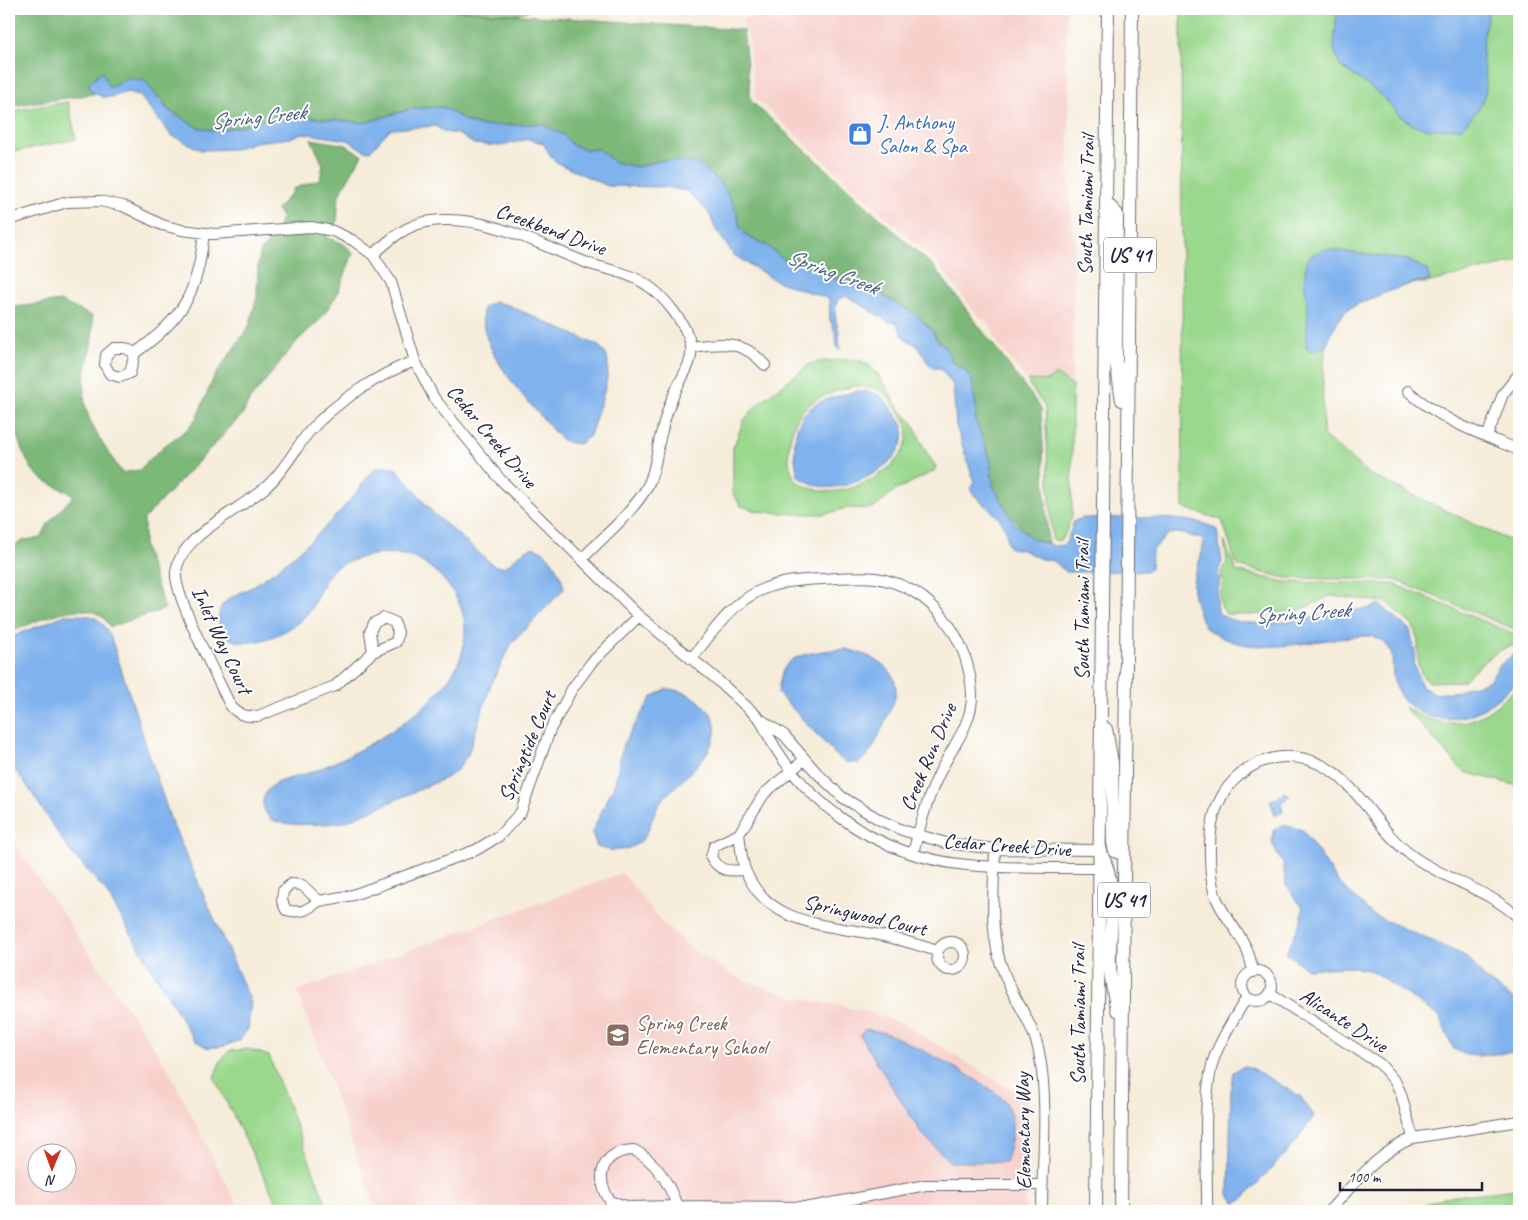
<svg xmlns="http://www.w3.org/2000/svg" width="1528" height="1220" font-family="Caveat,sans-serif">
<rect width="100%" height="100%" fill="#fff"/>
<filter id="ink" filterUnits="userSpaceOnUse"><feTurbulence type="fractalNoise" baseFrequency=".02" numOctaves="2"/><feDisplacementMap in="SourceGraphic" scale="10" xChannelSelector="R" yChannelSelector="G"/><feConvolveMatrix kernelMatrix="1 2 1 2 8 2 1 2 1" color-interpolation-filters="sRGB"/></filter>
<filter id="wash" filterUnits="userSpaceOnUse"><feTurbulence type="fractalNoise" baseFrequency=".0096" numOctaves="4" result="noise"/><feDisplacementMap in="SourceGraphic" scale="20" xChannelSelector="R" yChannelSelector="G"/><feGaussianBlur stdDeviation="1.12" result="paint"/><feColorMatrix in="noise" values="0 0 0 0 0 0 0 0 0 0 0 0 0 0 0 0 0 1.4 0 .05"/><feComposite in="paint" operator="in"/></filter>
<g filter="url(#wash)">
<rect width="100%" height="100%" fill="#f5ecd9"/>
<!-- built -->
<path fill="#f7d0cb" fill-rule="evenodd" d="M 891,9 L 1067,9 L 1066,69 L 1069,75 L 1069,176 L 1074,242 L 1072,386 L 1056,374 L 1047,381 L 1038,382 L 1025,378 L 996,341 L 992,327 L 975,312 L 938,264 L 755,98 L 747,29 L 743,25 L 743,18 L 890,11 Z
M 9,836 L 154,1047 L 169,1071 L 240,1211 L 9,1211 ZM 38,1152 L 68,1152 L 68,1182 L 38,1182 Z
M 622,873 L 660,920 L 690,948 L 738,978 L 793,997 L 866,1011 L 901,1023 L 1027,1099 L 1025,1211 L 377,1211 L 297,991 Z"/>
<!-- green -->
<path fill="#9ad88d" stroke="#5e7d64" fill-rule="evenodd" d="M 433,9 L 531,9 L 519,14 Z
M 1181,9 L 1519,9 L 1519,261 L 1426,283 C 1409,282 1390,290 1374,297 C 1364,301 1352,305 1344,313 C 1316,338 1324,400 1323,435 L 1369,474 L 1519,545 L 1519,631 L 1395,580 L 1285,578 L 1237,566 L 1222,520 L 1183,508 Z
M 68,102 L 76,139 L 12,152 L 9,156 L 9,111 Z
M 854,359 C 879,363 886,391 899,408 C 904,414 911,419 914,426 C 922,441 924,452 936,466 L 934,471 L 894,491 L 877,506 L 869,509 L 847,508 L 825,514 L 795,514 L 756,511 L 741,506 L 733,494 L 733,448 L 744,420 L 759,403 L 810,364 L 816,362 ZM 854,386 C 876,387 883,388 895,407 C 899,412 905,419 907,426 C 915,463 856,495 825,491 C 816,490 800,487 794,478 C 784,460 789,429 801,413 C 813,396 836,392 854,386 Z
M 1056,374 L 1072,386 L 1072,516 L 1063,539 L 1057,541 L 1052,539 L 1045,407 L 1028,383 L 1028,380 L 1047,381 Z
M 1224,540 L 1236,571 L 1284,582 L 1394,584 L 1519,636 L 1519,644 C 1497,647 1480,665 1463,681 L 1430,682 L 1423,677 L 1418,664 L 1418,641 L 1413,626 L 1386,602 L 1330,596 L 1298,611 L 1250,615 L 1226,614 L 1221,606 L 1220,595 L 1223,586 L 1221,572 L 1227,562 Z
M 1519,687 L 1519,786 L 1464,772 L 1404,707 C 1434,725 1461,731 1492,709 C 1502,702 1509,693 1519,687 Z
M 248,1049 L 269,1056 L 329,1211 L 281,1211 L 214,1077 L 221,1060 L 229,1051 Z
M 1519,1189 L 1519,1211 L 1412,1211 L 1444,1197 Z"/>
<!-- forest -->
<path fill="#7bb878" stroke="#4e6d5a" d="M 9,9 L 433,9 L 743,30 L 751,101 L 935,268 L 1041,408 L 1048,543 L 1032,539 L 1007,512 L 993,486 L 990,459 L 975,420 L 976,409 L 972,380 L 965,370 L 953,363 L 931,329 L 915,314 L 865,284 L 831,278 L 812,268 L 783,259 L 767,246 L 749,237 L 740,228 L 737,213 L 725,188 L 693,163 L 655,162 L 637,167 L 614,162 L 598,149 C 587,150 575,149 567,140 L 523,125 L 481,126 L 470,123 L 447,109 L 440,107 L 411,109 L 364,123 L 282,115 L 243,126 L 214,131 L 197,127 L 174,114 L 168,110 L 161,98 L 128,78 L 109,88 L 102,71 L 89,83 L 90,90 L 94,94 L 9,106 Z
M 311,139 L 346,145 L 362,155 L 339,195 L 337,221 L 325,238 C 338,240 346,243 353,254 L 337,295 L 320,320 L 298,340 L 249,401 L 243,414 L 144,519 L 144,547 L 165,609 L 110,627 C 92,591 35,622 9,633 L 9,542 L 16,545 L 24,540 L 41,538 L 48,524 L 74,495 C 61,488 40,481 32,469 C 2,422 9,361 9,308 L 60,301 L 92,316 C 96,343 83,367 84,393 C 84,422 107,449 122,473 L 139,470 L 164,446 L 188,429 L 197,417 L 214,377 L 249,326 L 257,297 L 258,265 L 261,250 L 273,238 L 282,218 L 277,209 L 292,192 L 293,189 L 320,179 L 323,165 Z"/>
<!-- water -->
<path fill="#80b2ed" stroke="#516a94" d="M 1337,9 L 1489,9 C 1486,24 1482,39 1482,55 C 1482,61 1484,68 1485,74 C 1490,98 1477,112 1461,128 L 1430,129 L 1413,125 L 1400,116 L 1380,94 L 1340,66 L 1334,49 Z
M 102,71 L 109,88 L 128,78 L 145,81 L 168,110 L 197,127 L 214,131 L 243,126 L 282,115 L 364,123 L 411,109 L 440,107 L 447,109 L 469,123 L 481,126 L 542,124 L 564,135 L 572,145 L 588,150 L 598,149 L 614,162 L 637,167 L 663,160 L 693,163 L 703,167 L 725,188 L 737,213 L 740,228 L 748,237 L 767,246 L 783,259 L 800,261 L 831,278 L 874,286 L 886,298 L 915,314 L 931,330 L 938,342 L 944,345 L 953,363 L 965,370 L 972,380 L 976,409 L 975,420 L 990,459 L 993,486 L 1013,521 L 1032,539 L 1055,546 L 1063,545 L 1067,541 L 1074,521 L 1083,518 C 1110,518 1200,514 1217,530 L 1222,562 C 1214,577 1221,573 1219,585 C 1217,596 1216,603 1219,614 C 1247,633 1314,618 1346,611 C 1359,608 1365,612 1379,604 L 1410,630 L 1415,653 L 1414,665 L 1422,687 L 1431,692 L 1436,694 L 1459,691 L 1469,686 L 1481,684 L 1490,680 L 1499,666 L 1519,650 L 1519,681 C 1508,688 1500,698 1489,705 C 1469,719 1438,725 1416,710 C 1406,703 1399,697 1395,684 C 1388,661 1401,649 1373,636 C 1324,635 1268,659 1221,637 C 1216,634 1209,632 1205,627 C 1199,617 1195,602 1193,591 C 1190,576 1206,554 1203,539 L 1179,533 L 1168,534 L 1152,551 L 1151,568 L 1146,571 L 1066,572 L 1054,561 L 1041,559 L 1023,550 L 1010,548 C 1005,541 1008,535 1005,528 C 998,512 979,504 970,489 L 974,482 L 956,425 L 953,385 L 940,368 L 933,368 L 928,363 L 918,346 L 904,338 L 896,322 L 889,322 L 847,296 L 838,299 C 833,312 836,320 839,332 C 840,337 839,344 840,350 L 837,348 L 836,334 L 830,320 L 829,299 L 776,281 L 734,255 L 716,230 L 709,213 L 687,191 L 666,187 L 608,186 L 559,164 L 552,158 L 543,143 L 528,139 L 500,146 L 474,144 L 458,134 L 444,132 L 436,126 L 390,129 L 370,151 L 363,150 L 348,140 L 302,133 L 290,138 L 255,142 L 234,149 L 201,150 L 171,135 L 139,95 L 127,92 L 113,97 L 102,97 L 90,90 L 89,83 Z
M 1325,249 L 1408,260 L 1427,270 L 1430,281 L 1416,282 L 1384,293 L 1351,307 L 1342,314 L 1325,346 L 1313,351 L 1306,347 C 1306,335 1308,323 1308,311 C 1307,292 1300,275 1310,256 Z
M 493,302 L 508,305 L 599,346 C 603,351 608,356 608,363 C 609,386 596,414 590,436 L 579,444 C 575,443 570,443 567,442 C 559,440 551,427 545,421 C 521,394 477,346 483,308 Z
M 856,391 C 876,391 881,393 893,411 C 896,416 902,422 903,427 C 910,461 854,490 826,487 C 816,486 807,482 798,476 C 792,450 791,417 818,403 C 829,397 844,395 856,391 Z
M 388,466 L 397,469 L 433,513 L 494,566 L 505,567 C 512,562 520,553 528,549 C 545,541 563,576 564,589 L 512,643 L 491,684 L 468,754 L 458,769 L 446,778 L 347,821 C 333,825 282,827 271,819 C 266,815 263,808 263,802 C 263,797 267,789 272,786 C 282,778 305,776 317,770 C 367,749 455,702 464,644 C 468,617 460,599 443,579 C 418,551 384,548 351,561 C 344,563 335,567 331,572 C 321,583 318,598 310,610 C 298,630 246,654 226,636 C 217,628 216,611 225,602 C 231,596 243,592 250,588 C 270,575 290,560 307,544 C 325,528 341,511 357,492 C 362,485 368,475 375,469 C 378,467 384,467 388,466 Z
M 65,615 C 91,615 99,613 111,638 L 171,821 L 251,1002 L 248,1029 L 240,1040 L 225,1046 L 208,1048 L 194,1040 L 105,890 L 68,849 L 26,784 L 9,763 L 9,638 Z
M 846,649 C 866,654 896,664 896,690 C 896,702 887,715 883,726 C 875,743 874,752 858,763 L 845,762 L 835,754 L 778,693 C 779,684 781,670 788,663 C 799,652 831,650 846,649 Z
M 666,689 C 683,690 694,695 706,708 C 738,740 680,779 662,800 C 652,811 651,832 641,841 C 627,852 613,852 597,847 L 592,832 L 615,783 L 623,744 L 652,697 Z
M 1284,792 L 1290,795 L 1281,803 L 1283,812 L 1275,815 L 1270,800 L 1278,798 Z
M 1283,825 L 1303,830 L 1339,883 L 1373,915 L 1459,953 L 1472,962 L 1485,979 L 1519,1003 L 1519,1051 L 1479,1056 L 1465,1055 L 1454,1049 L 1438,1016 L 1372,971 L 1352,967 L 1307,969 L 1286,953 L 1301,921 L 1303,908 L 1286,885 L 1283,864 L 1272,843 L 1274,830 Z
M 865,1029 C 872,1031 881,1031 888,1034 C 907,1041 998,1088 1006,1103 C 1016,1121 1012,1144 1005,1162 L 950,1162 L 922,1134 L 860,1036 Z
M 1244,1066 L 1252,1068 L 1301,1097 L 1314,1116 L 1295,1143 L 1242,1200 L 1235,1203 L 1229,1195 L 1231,1087 L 1233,1072 Z"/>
</g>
<g filter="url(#ink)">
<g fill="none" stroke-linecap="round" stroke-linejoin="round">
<!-- minor casing -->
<g stroke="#6c6972" stroke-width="12">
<path id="minor" d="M 9,220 L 67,202 L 100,201 L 123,206 L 162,225 L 182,230 L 214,234 L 311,227 L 333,231 L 354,241 L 373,255 L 391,282 L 415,361 L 434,398 L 500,479 L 639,616 L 714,677 L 760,719 L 784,735 L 817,773 L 842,797 L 880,820 L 902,830 L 946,843 L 995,849 L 1099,850
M 373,255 C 390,239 407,224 431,221 C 489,214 538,245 590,264 C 609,270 630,273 647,285 C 665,297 686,324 691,345 C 694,360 683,375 677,388 C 669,403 664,421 660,438 C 656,456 655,473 646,489 C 630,515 603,537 582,559
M 691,347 C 722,343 742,339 765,365
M 114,348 L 125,348 L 135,353 L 130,373 L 120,377 L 110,374 L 105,365 L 106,355 Z
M 135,353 C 184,318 198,292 204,233
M 1408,391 C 1442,421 1478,433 1519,450
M 1487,437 L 1503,394 L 1519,374
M 384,618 L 394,622 L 398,632 L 396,642 L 373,652 L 370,632 L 374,623 Z
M 373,652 L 335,686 L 258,716 C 245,717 238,715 230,705 C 218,679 173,594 176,572 C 180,535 241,510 267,486 C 284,471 294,450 309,432 C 333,404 380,373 415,361
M 691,659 C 710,636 729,606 757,592 C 778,581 801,580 823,579 C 841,578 859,576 876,578 C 934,588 969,639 972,694 C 973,724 951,748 939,774 C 927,799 920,826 913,853
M 760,719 C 798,802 876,856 967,865 C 1011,869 1055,868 1099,868
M 805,759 L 764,794 L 739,834 C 741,846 741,861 746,872 C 768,924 825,925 874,934 C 895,938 916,944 937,951
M 739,834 L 714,846 L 711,857 C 719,872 729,871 745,870
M 995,849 C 994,890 988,934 1004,973 C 1014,1000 1033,1023 1039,1052 C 1049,1104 1042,1159 1042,1211
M 291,884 L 302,885 L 319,901 C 307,910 301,914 286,910 L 282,901 L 283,891 Z
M 319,901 L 353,895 L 476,850 L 499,836 L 521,812 L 550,730 L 572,689 L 591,663 L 639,616
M937 956a14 14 0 1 1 28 0a14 14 0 1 1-28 0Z
M1242 986a15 15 0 1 1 30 0a15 15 0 1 1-30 0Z
M 1253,972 C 1247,934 1227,926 1215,895 C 1211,882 1210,867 1210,854 C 1209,822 1216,793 1242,773 C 1256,762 1274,756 1292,757 C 1351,761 1369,824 1411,855 C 1445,880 1488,889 1519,918
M 1270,994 L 1380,1064 L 1396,1083 L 1401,1094 L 1413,1138
M 634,1150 C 656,1161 669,1183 677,1206 L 630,1207 L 610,1201 C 594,1176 602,1151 634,1150 Z
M 677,1206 L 811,1207 L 926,1185 L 1042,1185
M 1207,1211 C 1208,1168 1201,1098 1214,1058 C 1222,1036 1235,1017 1247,997
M 1329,1211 C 1355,1183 1377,1153 1413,1138 L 1519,1121"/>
</g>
<!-- major casing -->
<g stroke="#6c6972" stroke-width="14">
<path id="major" d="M 1106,202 L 1117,214 L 1116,361 L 1122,400
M 1106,729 L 1112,762 L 1113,843 L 1115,851 L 1124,855
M 1101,853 C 1119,887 1109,926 1110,964 C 1110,979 1114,995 1117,1010
M 1096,1211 L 1108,9
M 1121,1211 L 1132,9"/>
</g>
<!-- minor -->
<use href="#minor" stroke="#fff" stroke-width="10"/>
<!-- major -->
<use href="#major" stroke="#fff" stroke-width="12"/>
</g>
</g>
<!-- icons -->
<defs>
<g id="shop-square" transform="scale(1.25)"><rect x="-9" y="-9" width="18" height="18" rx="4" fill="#3f7fe0" stroke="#fff"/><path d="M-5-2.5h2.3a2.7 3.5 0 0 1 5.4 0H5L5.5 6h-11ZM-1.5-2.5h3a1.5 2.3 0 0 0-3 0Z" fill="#fff"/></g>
<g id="school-square" transform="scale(1.25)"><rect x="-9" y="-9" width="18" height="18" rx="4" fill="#8d6e63" stroke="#fff"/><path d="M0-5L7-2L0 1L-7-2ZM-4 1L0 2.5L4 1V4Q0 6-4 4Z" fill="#fff"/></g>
</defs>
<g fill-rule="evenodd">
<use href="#shop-square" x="860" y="134"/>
<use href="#school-square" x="618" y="1035"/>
</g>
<g text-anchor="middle" stroke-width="4" stroke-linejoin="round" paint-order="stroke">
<!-- shield labels -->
<g fill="#fff" stroke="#646476" stroke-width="1">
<rect x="1104" y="237.5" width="52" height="35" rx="4"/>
<rect x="1098" y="882.5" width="52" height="35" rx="4"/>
</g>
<g font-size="20" font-weight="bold" fill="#22223b">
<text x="1130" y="262">US 41</text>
<text x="1124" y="907">US 41</text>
</g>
<!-- shop labels -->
<g font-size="21" fill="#366cbe" stroke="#fff" text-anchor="start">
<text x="878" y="129">J. Anthony<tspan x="878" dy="24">Salon &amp; Spa</tspan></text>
</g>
<!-- street labels -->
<g font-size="21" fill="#22223b" stroke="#fff">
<text transform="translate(1086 205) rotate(-89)" y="7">South Tamiami Trail</text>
<text transform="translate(551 229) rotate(20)" y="7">Creekbend Drive</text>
<text transform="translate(492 436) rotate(50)" y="7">Cedar Creek Drive</text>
<text transform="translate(1082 610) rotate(-90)" y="7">South Tamiami Trail</text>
<text transform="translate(222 640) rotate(65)" y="7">Inlet Way Court</text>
<text transform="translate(527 746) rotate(-67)" y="7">Springtide Court</text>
<text transform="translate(928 757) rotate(-67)" y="7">Creek Run Drive</text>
<text transform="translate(1007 845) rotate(4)" y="7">Cedar Creek Drive</text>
<text transform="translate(865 915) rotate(13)" y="7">Springwood Court</text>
<text transform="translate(1078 1015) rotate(-90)" y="7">South Tamiami Trail</text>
<text transform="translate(1344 1020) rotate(33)" y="7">Alicante Drive</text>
<text transform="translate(1023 1131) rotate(-91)" y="7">Elementary Way</text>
</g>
<!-- education labels -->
<g font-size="21" fill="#785e54" stroke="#fff" text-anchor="start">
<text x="636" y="1030">Spring Creek<tspan x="636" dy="24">Elementary School</tspan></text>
</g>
<!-- water labels -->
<g font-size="22" font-style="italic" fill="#485c82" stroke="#fff">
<text transform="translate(258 116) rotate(-6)" y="8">Spring Creek</text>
<text transform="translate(833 271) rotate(20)" y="8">Spring Creek</text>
<text transform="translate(1302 612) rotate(-4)" y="8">Spring Creek</text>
</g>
</g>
<!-- margin -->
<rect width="1528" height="1220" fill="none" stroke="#fff" stroke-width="30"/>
<!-- north arrow -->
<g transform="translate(52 1168) rotate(181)"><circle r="24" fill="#ffffff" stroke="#a7a7b1"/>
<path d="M0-4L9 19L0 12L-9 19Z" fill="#c8321e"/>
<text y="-8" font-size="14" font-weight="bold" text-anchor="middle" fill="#22223b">N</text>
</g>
<!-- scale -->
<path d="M1340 1182v8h142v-8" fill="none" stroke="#22223b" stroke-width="2.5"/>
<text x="1348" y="1182" font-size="15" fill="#22223b" stroke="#ffffff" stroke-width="4" paint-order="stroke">100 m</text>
</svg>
